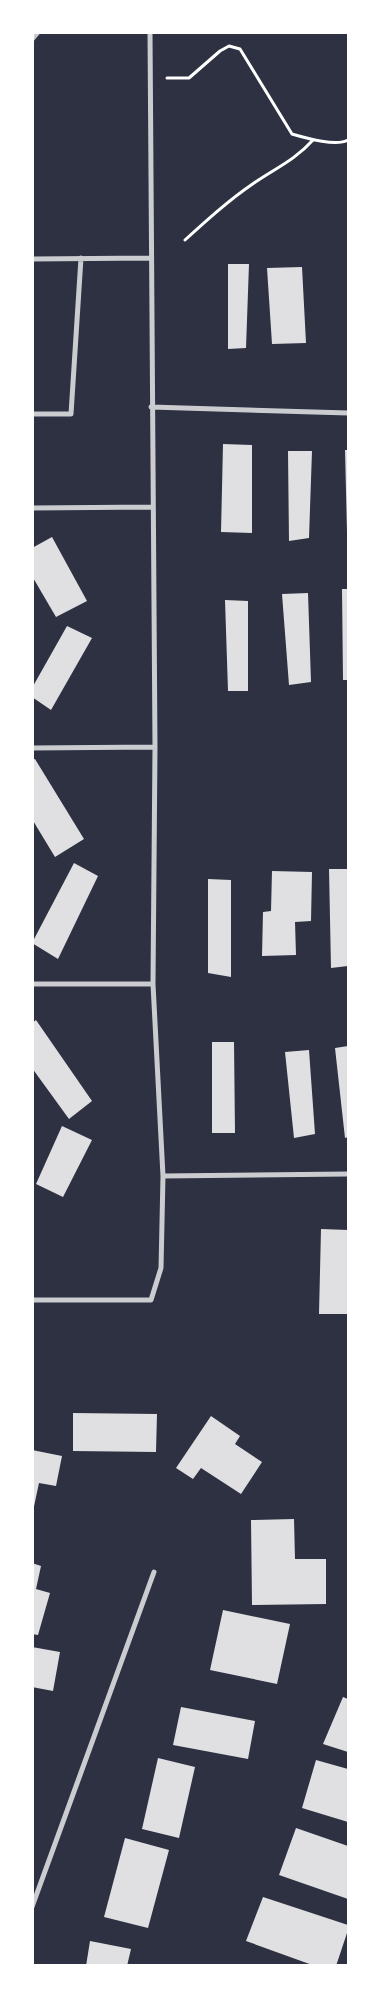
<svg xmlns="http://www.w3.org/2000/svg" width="381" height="1998" font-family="'Exo 2',sans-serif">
<rect width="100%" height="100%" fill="#2d3142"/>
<!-- building -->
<path fill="#e0e0e3" d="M 228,264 L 249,264 L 246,348 L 228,349 Z
M 302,267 L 306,343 L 272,344 L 267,268 Z
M 223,444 L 252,445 L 252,533 L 221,532 Z
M 345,450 L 348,450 L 348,532 L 347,532 Z
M 288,451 L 312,451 L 309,538 L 289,541 Z
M 52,537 L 87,601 L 56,617 L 32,576 L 32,548 Z
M 342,589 L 348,589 L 348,680 L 343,680 Z
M 308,593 L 311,682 L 289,685 L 282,594 Z
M 225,600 L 248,601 L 248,691 L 228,691 Z
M 67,626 L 92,638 L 51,710 L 32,697 L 32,688 Z
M 35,759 L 84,839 L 55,857 L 32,819 L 32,760 Z
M 74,863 L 98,876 L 58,959 L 32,943 Z
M 329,869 L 348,869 L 348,966 L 331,968 Z
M 272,871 L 312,872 L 311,921 L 295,922 L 296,955 L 262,956 L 263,912 L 271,911 Z
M 208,879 L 231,880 L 231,977 L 208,973 Z
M 36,1020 L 92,1101 L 69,1119 L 32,1068 L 32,1023 Z
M 212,1042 L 234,1042 L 235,1133 L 212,1133 Z
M 348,1046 L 348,1137 L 345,1138 L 335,1048 Z
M 309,1050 L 315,1134 L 294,1138 L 285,1052 Z
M 62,1126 L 92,1140 L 63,1197 L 36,1184 Z
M 321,1229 L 348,1230 L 348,1314 L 319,1314 Z
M 73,1413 L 157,1414 L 156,1452 L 73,1451 Z
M 211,1416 L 240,1436 L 235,1444 L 262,1462 L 241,1494 L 201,1468 L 193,1479 L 176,1468 Z
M 32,1450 L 62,1456 L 56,1486 L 39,1483 L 33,1511 Z
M 294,1519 L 295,1559 L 326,1559 L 326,1604 L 252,1605 L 251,1520 Z
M 32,1563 L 41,1566 L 36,1589 L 50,1593 L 38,1635 L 32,1634 Z
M 223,1610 L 290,1624 L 277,1684 L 210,1670 Z
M 32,1647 L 60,1652 L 53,1691 L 32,1687 Z
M 343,1697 L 348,1699 L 348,1752 L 323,1744 Z
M 181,1707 L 255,1721 L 248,1759 L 173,1745 Z
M 158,1758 L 195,1767 L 179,1838 L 142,1829 Z
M 316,1760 L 348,1769 L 348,1822 L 302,1808 Z
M 296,1828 L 348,1846 L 348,1899 L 279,1875 Z
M 125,1838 L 169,1850 L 148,1928 L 104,1917 Z
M 263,1897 L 348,1925 L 348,1930 L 336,1966 L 315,1966 L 246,1941 Z
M 90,1941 L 131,1949 L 127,1966 L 86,1966 Z"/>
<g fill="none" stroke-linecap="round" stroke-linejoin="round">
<!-- path -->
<path stroke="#fff" stroke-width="3" d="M 167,78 L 189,78 L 220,51 L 229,46 L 240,49 L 292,134 C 306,138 336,147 348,140
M 185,240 C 207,220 229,200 254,183 C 276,168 295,160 313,140"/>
<!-- minor -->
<path stroke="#caccd0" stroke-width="5" d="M 32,39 L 38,32
M 32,259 L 151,258
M 151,407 L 348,413
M 32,414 L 71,414 L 81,258
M 32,508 L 152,507
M 32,748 L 155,747
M 32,984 L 153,984
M 163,1176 L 348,1174
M 32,1300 L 151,1300 L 161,1268 L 163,1176 L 153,984 L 155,747 L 150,32
M 32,1907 L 154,1572"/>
</g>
<!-- border -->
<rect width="381" height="1998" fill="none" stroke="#ffffff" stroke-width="68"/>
</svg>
